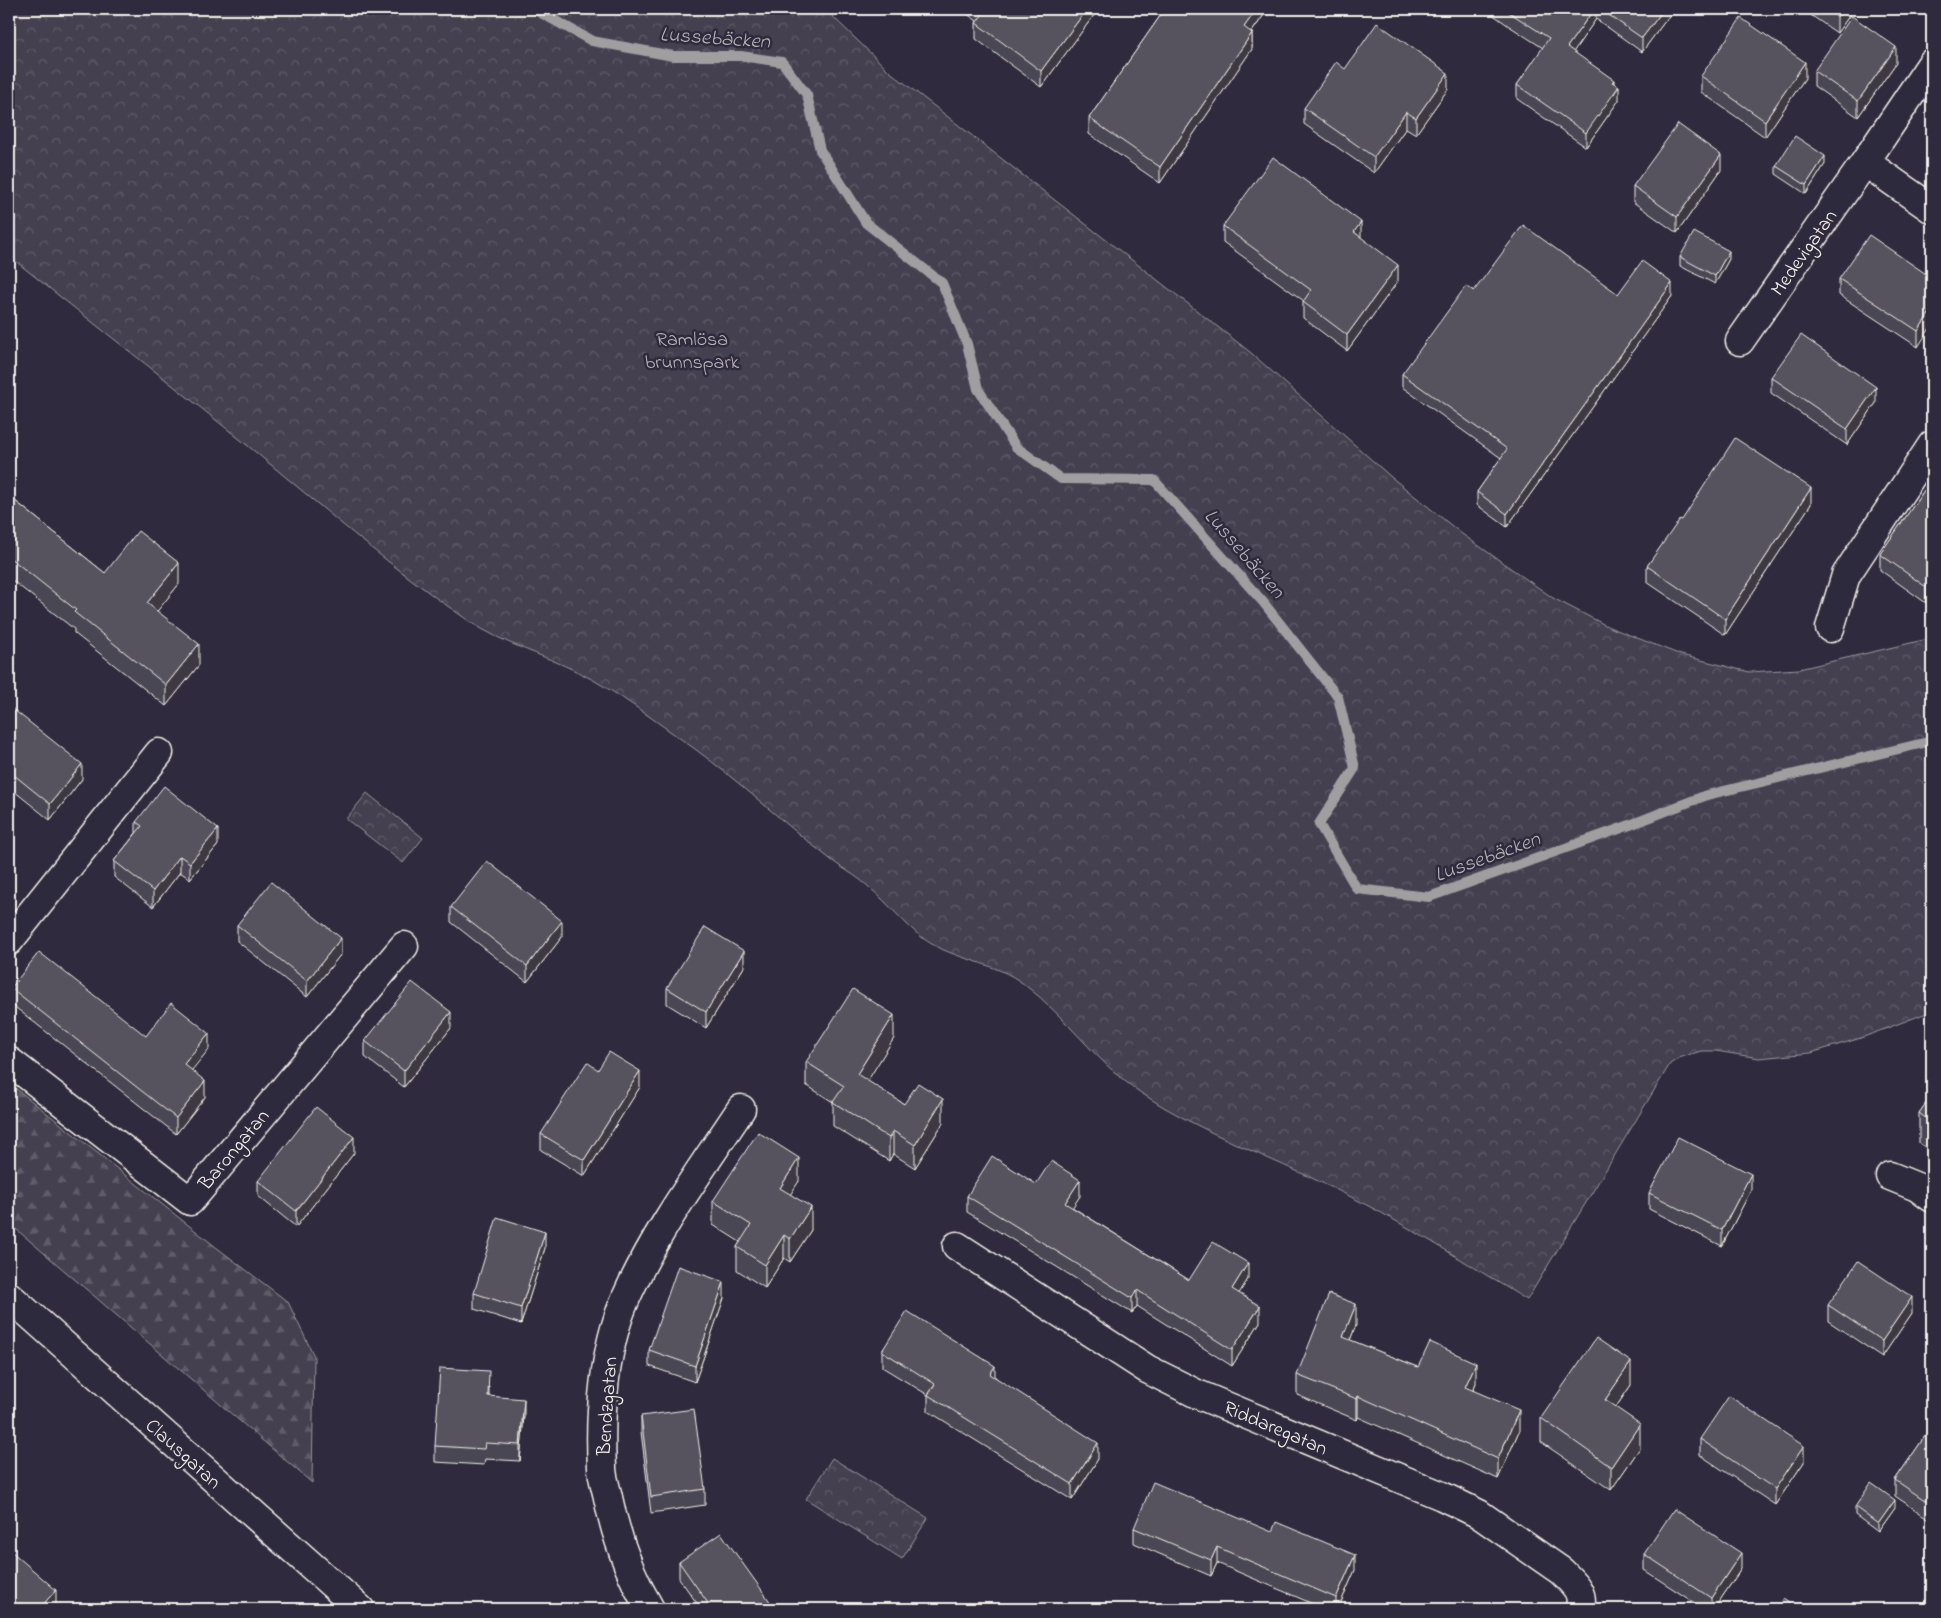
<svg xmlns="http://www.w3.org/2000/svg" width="1941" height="1618" font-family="'Indie Flower',sans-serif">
<defs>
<pattern id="forest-firs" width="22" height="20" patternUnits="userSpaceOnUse" patternTransform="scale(1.25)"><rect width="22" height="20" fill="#454050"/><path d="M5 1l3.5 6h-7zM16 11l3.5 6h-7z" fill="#605c69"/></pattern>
<pattern id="park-crowns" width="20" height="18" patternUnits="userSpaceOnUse" patternTransform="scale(1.25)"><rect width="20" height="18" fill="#454050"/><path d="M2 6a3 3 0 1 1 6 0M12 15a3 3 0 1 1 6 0" fill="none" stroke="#605c69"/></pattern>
</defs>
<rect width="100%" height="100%" fill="#2f2a3d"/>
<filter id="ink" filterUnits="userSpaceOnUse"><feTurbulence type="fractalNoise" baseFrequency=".02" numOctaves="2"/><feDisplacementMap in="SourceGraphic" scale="10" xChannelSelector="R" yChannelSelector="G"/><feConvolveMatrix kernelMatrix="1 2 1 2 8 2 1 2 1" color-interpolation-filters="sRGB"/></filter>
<g filter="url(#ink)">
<!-- forest -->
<path fill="url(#forest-firs)" stroke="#9c989c" d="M 9,1083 L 216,1247 L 288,1302 L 314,1356 L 312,1483 L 9,1223 Z"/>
<!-- park -->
<path fill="url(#park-crowns)" stroke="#9c989c" d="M 9,9 L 825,9 L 889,71 L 1250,352 L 1391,477 L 1462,534 L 1553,598 L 1609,627 L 1681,655 L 1749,672 L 1799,669 L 1932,638 L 1932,1011 L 1861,1038 L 1811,1053 L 1759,1058 L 1716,1051 L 1701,1051 L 1679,1058 L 1670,1064 L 1527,1300 C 1463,1261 1400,1220 1333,1188 C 1269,1157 1200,1132 1141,1093 C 1096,1063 1067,1017 1025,985 C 995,961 955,961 924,939 C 904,924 889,904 870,888 C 856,875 839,867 825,855 C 781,821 740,782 695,749 C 659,724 617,691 578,672 C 542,654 503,644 469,621 C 389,567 317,502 242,441 C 165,378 86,318 9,256 Z
M 367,793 L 423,838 L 403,863 L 346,819 Z
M 832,1458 L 928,1518 L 902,1559 L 806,1499 Z"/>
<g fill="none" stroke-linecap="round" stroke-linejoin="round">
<!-- stream -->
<path stroke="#a19ea0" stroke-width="10" d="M 534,9 L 592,41 L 673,56 L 741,56 L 782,62 L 807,95 L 820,150 L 866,223 L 942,283 L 967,344 L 978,389 L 1016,447 L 1061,479 L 1154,480 L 1263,602 L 1338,697 L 1355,768 L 1319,824 L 1357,889 L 1429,897 L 1630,825 L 1707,795 L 1932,741"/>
<!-- minor casing -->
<g stroke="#f4f1e8" stroke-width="31">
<path id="minor" d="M 1932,63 L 1865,162 L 1932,209
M 1740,341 L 1865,162
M 1830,628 L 1846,575 L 1932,445
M 9,941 L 159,753
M 9,1061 L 190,1201 L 404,946
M 1890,1176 L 1917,1187 L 1932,1198
M 957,1246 L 1147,1369 L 1197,1394 L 1442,1496 L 1479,1514 L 1561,1571 C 1572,1582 1586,1593 1579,1609
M 650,1609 C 629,1574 615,1533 607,1493 C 605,1485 602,1476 602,1467 C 599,1414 604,1349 625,1300 C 655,1232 700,1171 741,1109"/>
</g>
<!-- major casing -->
<g stroke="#f4f1e8" stroke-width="31">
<path id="major" d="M 9,1296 L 360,1609"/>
</g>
<!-- minor -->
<use href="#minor" stroke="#2f2a3d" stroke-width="28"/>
<!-- major -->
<use href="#major" stroke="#2f2a3d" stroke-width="28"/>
</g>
<!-- wall -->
<path fill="#4a4752" stroke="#f4f1e8" d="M 960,9 L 1094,9 L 1094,15 L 1041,87 L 976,39 L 976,23 L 977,21 Z
M 1165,9 L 1268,9 L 1252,32 L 1252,49 L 1160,183 L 1089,134 L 1089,118 Z
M 1485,9 L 1674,9 L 1642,52 L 1596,19 L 1573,52 L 1614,83 L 1619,100 L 1586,147 L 1517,99 L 1517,85 L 1543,48 L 1509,26 Z
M 1802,9 L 1854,9 L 1837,33 Z
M 1896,63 L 1858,117 L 1814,86 L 1814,71 Z
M 1345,69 L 1448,89 L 1416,134 L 1406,128 L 1374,173 L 1304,124 L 1304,108 Z
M 1701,76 L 1805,78 L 1765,137 L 1701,92 Z
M 1825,164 L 1806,194 L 1776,174 L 1776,166 Z
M 1721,170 L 1677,233 L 1633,202 L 1633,186 Z
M 1223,226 L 1398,281 L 1347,351 L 1303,318 L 1303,302 L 1304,301 L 1223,242 Z
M 1680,257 L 1729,259 L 1715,284 L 1680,266 Z
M 1932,278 L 1918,347 L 1839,295 L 1839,279 Z
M 1474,291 L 1672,296 L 1507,527 L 1477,505 L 1477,492 L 1501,458 L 1402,387 L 1402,374 Z
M 1771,377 L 1876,403 L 1847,445 L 1771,393 Z
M 1932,479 L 1926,603 L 1880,570 L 1880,554 Z
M 9,496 L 105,573 L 179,584 L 157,611 L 199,665 L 166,706 L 74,633 L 74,629 L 9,578 Z
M 1811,504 L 1725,635 L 1647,582 L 1647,566 L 1682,520 Z
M 9,706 L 82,779 L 50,820 L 9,787 Z
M 136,822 L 218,845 L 190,879 L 180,872 L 153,907 L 114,877 L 114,861 L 136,833 Z
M 451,907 L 562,937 L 527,982 L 451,922 Z
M 237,925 L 341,954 L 307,997 L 237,941 Z
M 744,967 L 706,1028 L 667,1004 L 667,988 Z
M 11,988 L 146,1036 L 209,1049 L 191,1070 L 205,1097 L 176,1134 L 11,1004 Z
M 451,1028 L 404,1087 L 365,1057 L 365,1041 Z
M 894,1038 L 867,1081 L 904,1104 L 943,1123 L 915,1168 L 893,1154 L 889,1161 L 833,1126 L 833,1102 L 806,1085 L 806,1062 Z
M 598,1070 L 640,1087 L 584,1176 L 541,1150 L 541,1134 Z
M 1932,1095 L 1932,1152 L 1919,1143 L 1919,1113 Z
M 354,1153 L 296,1227 L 258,1196 L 258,1181 Z
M 799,1181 L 790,1194 L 811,1230 L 790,1262 L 784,1258 L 765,1288 L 737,1270 L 737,1247 L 740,1242 L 713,1225 L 713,1201 Z
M 1036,1184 L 1080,1196 L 1072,1207 L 1189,1280 L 1248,1279 L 1239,1293 L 1260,1322 L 1232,1366 L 1137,1306 L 1132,1313 L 967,1212 L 967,1196 Z
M 1751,1190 L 1722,1246 L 1649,1209 L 1649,1193 Z
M 545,1248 L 521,1324 L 474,1309 L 474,1293 Z
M 724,1298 L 695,1382 L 649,1366 L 649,1350 Z
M 1828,1305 L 1912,1313 L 1882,1357 L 1828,1321 Z
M 1356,1325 L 1350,1340 L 1418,1367 L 1476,1383 L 1473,1390 L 1519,1431 L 1498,1479 L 1358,1417 L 1357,1420 L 1297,1395 L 1297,1375 Z
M 882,1351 L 995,1377 L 1098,1459 L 1072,1500 L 928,1411 L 928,1395 L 882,1367 Z
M 1631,1385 L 1616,1407 L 1640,1448 L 1611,1490 L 1541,1442 L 1541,1418 Z
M 489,1387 L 489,1396 L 524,1415 L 520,1461 L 485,1459 L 484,1465 L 435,1462 L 435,1446 Z
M 641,1416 L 705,1489 L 705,1505 L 651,1513 L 641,1432 Z
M 1932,1426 L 1932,1521 L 1895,1496 L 1895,1480 Z
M 1700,1439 L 1804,1462 L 1775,1505 L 1700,1455 Z
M 1855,1507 L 1895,1508 L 1878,1532 L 1855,1515 Z
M 1134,1528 L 1355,1570 L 1338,1609 L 1325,1609 L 1217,1563 L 1211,1576 L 1134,1543 Z
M 1644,1554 L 1741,1569 L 1714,1609 L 1704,1609 L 1644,1570 Z
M 679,1562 L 771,1609 L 701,1609 L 679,1578 Z"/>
<!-- shaded-wall -->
<path fill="#3c3942" stroke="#f4f1e8" d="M 1087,9 L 1094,9 L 1094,15 L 1041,87 L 1041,71 Z
M 1257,9 L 1268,9 L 1244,43 L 1244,27 Z
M 1594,9 L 1596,9 L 1596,19 L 1567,61 L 1567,47 Z
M 1664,9 L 1674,9 L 1642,52 L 1642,38 Z
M 1843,9 L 1854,9 L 1837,33 L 1837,17 Z
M 1252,33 L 1252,49 L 1160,183 L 1160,167 Z
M 1896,47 L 1896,63 L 1858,117 L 1858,101 Z
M 1805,62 L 1805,78 L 1765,137 L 1765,121 Z
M 1448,73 L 1448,89 L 1416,134 L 1416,118 Z
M 1614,80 L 1614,94 L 1619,86 L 1619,100 L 1586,147 L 1586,133 Z
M 1406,112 L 1406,128 L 1374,173 L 1374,157 Z
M 1721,155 L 1721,170 L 1677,233 L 1677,217 Z
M 1825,156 L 1825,164 L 1806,194 L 1806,185 Z
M 1361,222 L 1361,238 L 1354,232 Z
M 1729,251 L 1729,259 L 1715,284 L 1715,276 Z
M 1398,265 L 1398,281 L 1347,351 L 1347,335 Z
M 1672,283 L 1672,296 L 1507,527 L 1507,514 Z
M 1932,309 L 1932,325 L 1918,347 L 1918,331 Z
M 1876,387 L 1876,403 L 1847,445 L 1847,429 Z
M 1811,488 L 1811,504 L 1725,635 L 1725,619 Z
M 179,563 L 179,584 L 147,624 L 147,603 Z
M 1932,578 L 1932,594 L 1926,603 L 1926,587 Z
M 199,644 L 199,665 L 166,706 L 166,685 Z
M 82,764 L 82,779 L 50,820 L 50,804 Z
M 218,829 L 218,845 L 190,879 L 190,863 Z
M 180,856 L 180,872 L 153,907 L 153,891 Z
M 562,921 L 562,937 L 527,982 L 527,966 Z
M 341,938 L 341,954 L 307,997 L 307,981 Z
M 744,951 L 744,967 L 706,1028 L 706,1012 Z
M 451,1012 L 451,1028 L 404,1087 L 404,1071 Z
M 894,1015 L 894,1038 L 857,1098 L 857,1074 Z
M 209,1033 L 209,1049 L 184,1080 L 184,1064 Z
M 640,1071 L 640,1087 L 584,1176 L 584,1160 Z
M 205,1081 L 205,1097 L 176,1134 L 176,1118 Z
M 943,1099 L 943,1123 L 915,1168 L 915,1145 Z
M 893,1131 L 893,1154 L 889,1161 L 889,1138 Z
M 354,1137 L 354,1153 L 296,1227 L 296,1211 Z
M 799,1158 L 799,1181 L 780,1211 L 780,1188 Z
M 1751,1174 L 1751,1190 L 1722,1246 L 1722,1230 Z
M 1080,1180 L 1080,1196 L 1065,1219 L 1065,1203 Z
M 811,1207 L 811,1230 L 790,1262 L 790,1239 Z
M 545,1232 L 545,1248 L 521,1324 L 521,1308 Z
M 784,1235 L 784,1258 L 765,1288 L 765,1265 Z
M 1248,1263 L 1248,1279 L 1232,1305 L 1232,1289 Z
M 724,1282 L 724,1298 L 695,1382 L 695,1366 Z
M 1137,1290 L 1137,1306 L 1132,1313 L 1132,1298 Z
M 1912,1297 L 1912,1313 L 1882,1357 L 1882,1341 Z
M 1356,1304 L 1356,1325 L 1343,1358 L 1343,1337 Z
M 1260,1306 L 1260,1322 L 1232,1366 L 1232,1350 Z
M 1631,1362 L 1631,1385 L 1605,1423 L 1605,1400 Z
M 1476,1363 L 1476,1383 L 1465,1407 L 1465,1387 Z
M 995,1366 L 995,1382 L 990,1374 Z
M 1358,1396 L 1358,1417 L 1357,1420 L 1357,1399 Z
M 524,1399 L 524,1415 L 520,1461 L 520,1445 Z
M 1519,1410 L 1519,1431 L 1498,1479 L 1498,1459 Z
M 1640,1424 L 1640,1448 L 1611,1490 L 1611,1467 Z
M 1098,1443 L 1098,1459 L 1072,1500 L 1072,1484 Z
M 1804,1446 L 1804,1462 L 1775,1505 L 1775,1489 Z
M 1895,1500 L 1895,1508 L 1878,1532 L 1878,1524 Z
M 1217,1547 L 1217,1563 L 1211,1576 L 1211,1560 Z
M 1741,1553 L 1741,1569 L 1714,1609 L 1711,1609 L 1711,1598 Z
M 1355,1555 L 1355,1570 L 1338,1609 L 1336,1609 L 1336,1598 Z
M 56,1590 L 56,1606 L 53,1609 L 39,1609 Z
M 771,1603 L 771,1609 L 763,1609 Z"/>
<!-- building -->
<path fill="#56525f" stroke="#f4f1e8" d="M 982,9 L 1087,9 L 1041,71 L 976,23 L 985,11 Z
M 1165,9 L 1257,9 L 1244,27 L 1252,33 L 1160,167 L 1089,118 Z
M 1504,9 L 1594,9 L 1567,47 L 1614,80 L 1612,82 L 1619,86 L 1586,133 L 1517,85 L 1549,38 Z
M 1600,9 L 1664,9 L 1642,38 Z
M 1825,9 L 1843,9 L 1837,17 Z
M 1852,16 L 1896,47 L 1858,101 L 1814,71 Z
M 1741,18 L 1805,62 L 1765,121 L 1701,76 Z
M 1377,23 L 1448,73 L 1416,118 L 1406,112 L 1374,157 L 1304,108 L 1336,62 L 1345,69 Z
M 1678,124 L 1721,155 L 1677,217 L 1633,186 Z
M 1795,136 L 1825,156 L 1806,185 L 1776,166 Z
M 1273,157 L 1361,222 L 1354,232 L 1398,265 L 1347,335 L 1303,302 L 1311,290 L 1223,226 Z
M 1523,225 L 1618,294 L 1642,261 L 1672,283 L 1507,514 L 1477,492 L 1507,449 L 1402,374 L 1466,286 L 1474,291 Z
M 1694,232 L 1729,251 L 1715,276 L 1680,257 Z
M 1869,235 L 1932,278 L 1932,309 L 1918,331 L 1839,279 Z
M 1801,335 L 1876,387 L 1847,429 L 1771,377 Z
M 1735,438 L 1811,488 L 1725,619 L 1647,566 L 1680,519 L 1682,520 Z
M 1932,479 L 1932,578 L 1926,587 L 1880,554 Z
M 9,496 L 105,573 L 138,531 L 179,563 L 147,603 L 199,644 L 166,685 L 74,612 L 76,610 L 9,557 Z
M 9,706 L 82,764 L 50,804 L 9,771 Z
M 164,786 L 218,829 L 190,863 L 180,856 L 153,891 L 114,861 L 142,826 L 136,822 Z
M 487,861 L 562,921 L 527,966 L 451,907 Z
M 271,882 L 341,938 L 307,981 L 237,925 Z
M 705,927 L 744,951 L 706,1012 L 667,988 Z
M 39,952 L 146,1036 L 171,1003 L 209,1033 L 184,1064 L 205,1081 L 176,1118 L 11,988 Z
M 412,982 L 451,1012 L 404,1071 L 365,1041 Z
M 853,989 L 894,1015 L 857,1074 L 904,1104 L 918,1083 L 943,1099 L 915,1145 L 893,1131 L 889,1138 L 833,1102 L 844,1086 L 806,1062 Z
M 609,1052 L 640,1071 L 584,1160 L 541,1134 L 587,1062 L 598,1070 Z
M 1932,1095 L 1932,1123 L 1919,1113 Z
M 316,1107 L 354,1137 L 296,1211 L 258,1181 Z
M 758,1132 L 799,1158 L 780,1188 L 811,1207 L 790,1239 L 784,1235 L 765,1265 L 737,1247 L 751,1225 L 713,1201 Z
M 1678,1137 L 1751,1174 L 1722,1230 L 1649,1193 Z
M 992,1156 L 1036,1184 L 1051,1161 L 1080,1180 L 1065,1203 L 1189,1280 L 1213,1242 L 1248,1263 L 1232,1289 L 1260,1306 L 1232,1350 L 1137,1290 L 1132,1298 L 967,1196 Z
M 497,1217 L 545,1232 L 521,1308 L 474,1293 Z
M 1858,1261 L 1912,1297 L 1882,1341 L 1828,1305 Z
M 678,1266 L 724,1282 L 695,1366 L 649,1350 Z
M 1329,1294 L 1356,1304 L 1343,1337 L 1418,1367 L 1430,1342 L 1476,1363 L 1465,1387 L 1519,1410 L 1498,1459 L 1358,1396 L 1357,1399 L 1297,1375 Z
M 907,1311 L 995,1366 L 990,1374 L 1098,1443 L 1072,1484 L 928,1395 L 935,1384 L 882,1351 Z
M 1596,1338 L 1631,1362 L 1605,1400 L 1640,1424 L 1611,1467 L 1541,1418 Z
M 440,1368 L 489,1371 L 488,1396 L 524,1399 L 520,1445 L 485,1443 L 484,1449 L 435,1446 Z
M 1729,1396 L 1804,1446 L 1775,1489 L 1700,1439 Z
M 694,1409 L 705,1489 L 651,1497 L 641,1416 Z
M 1932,1426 L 1932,1505 L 1895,1480 Z
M 1153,1482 L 1272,1532 L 1276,1522 L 1355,1555 L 1336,1598 L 1217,1547 L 1211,1560 L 1134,1528 Z
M 1871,1483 L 1895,1500 L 1878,1524 L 1855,1507 Z
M 1674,1509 L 1741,1553 L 1711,1598 L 1644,1554 Z
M 721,1533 L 771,1603 L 763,1609 L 712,1609 L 679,1562 Z
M 11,1551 L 56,1590 L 39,1609 L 9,1609 L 9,1554 Z
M 1783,1599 L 1798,1609 L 1776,1609 Z"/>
</g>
<g text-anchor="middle" stroke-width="5" stroke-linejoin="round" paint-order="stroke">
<!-- street labels -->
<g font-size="20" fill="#f4f1e8" stroke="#2f2a3d">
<text transform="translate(1803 252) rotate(-55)" y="7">Medevigatan</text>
<text transform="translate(233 1149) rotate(-50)" y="7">Barongatan</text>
<text transform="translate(606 1406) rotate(-86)" y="7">Bendzgatan</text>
<text transform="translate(1276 1427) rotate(23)" y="7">Riddaregatan</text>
<text transform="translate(184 1453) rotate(42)" y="7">Clausgatan</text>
</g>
<!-- park labels -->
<g font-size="20" fill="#b7b3b3" stroke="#2f2a3d">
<text x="692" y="345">Ramlösa<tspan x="692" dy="23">brunnspark</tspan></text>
</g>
<!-- water labels -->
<g font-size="21" font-style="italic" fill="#b6b2b2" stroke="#2f2a3d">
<text transform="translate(715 37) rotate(4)" y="7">Lussebäcken</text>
<text transform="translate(1245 553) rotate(49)" y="7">Lussebäcken</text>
<text transform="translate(1487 856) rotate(-20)" y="7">Lussebäcken</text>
</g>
</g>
<!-- margin -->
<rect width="1941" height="1618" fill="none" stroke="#2f2a3d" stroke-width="30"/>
<rect x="15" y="15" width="1911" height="1588" fill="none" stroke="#f4f1e8" stroke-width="2" filter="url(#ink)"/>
</svg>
